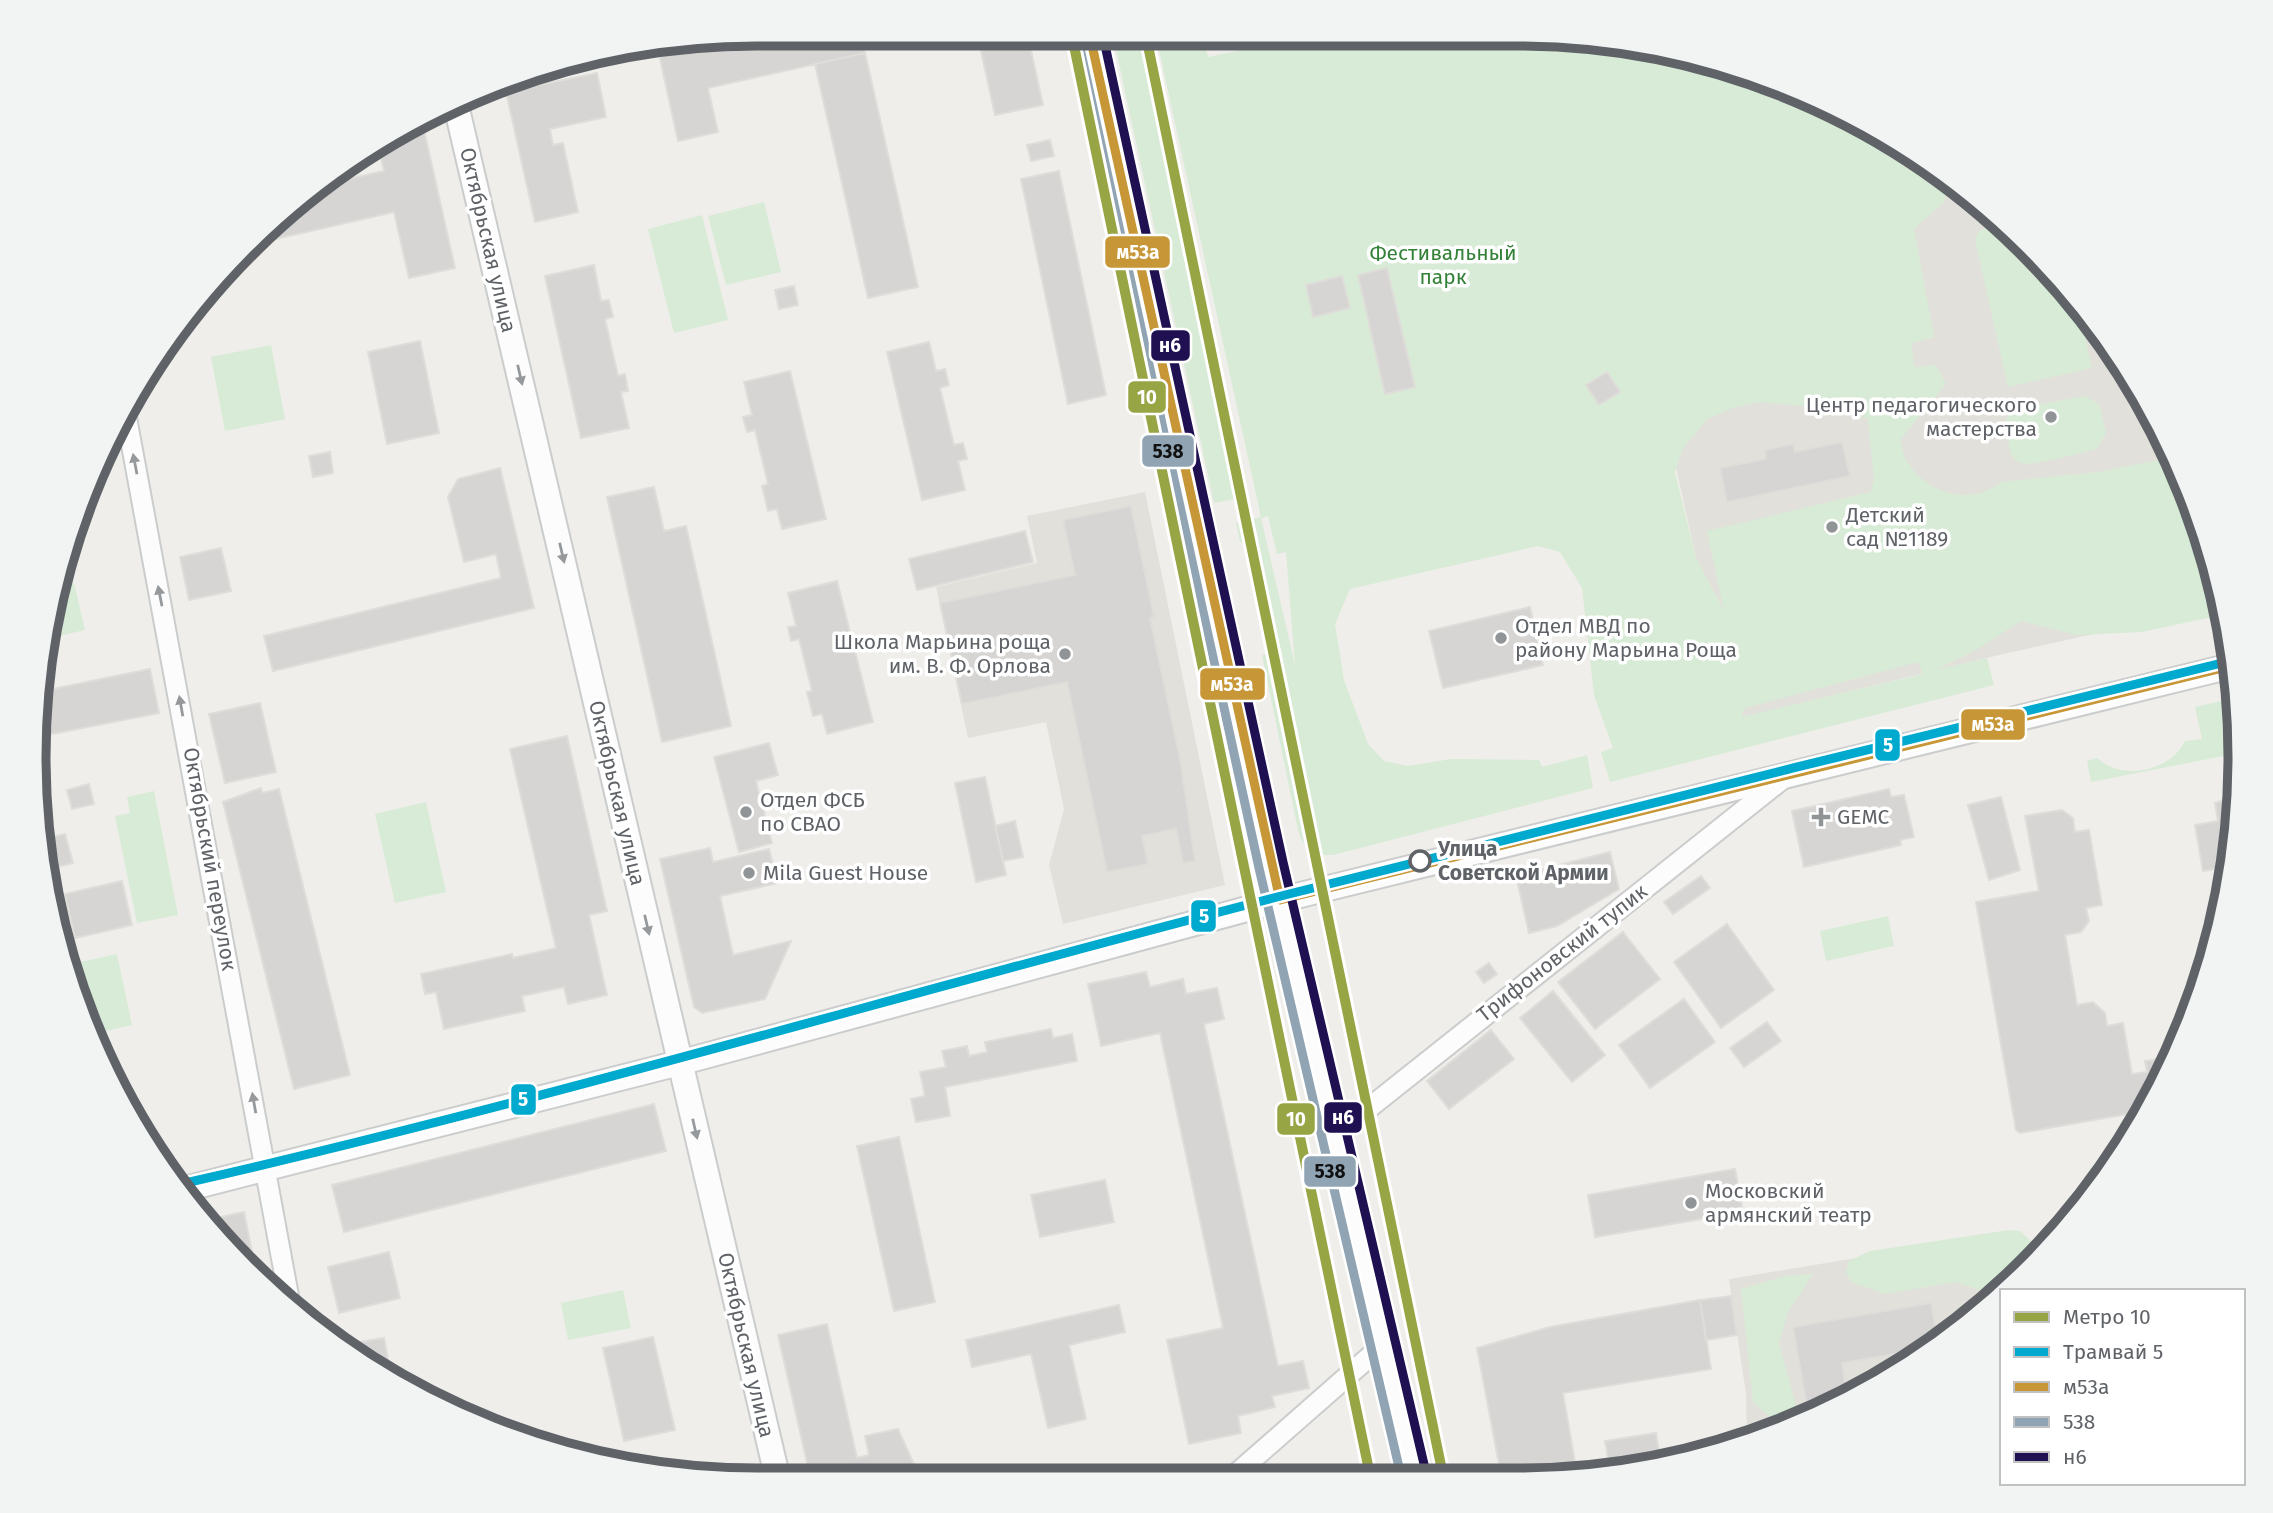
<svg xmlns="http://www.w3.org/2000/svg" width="2273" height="1513" font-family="'Fira Sans',sans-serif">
<rect width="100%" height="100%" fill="#efeeea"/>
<!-- education -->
<path fill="#e2e0da" d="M 1898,146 L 1956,182 L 2028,245 L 2118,354 L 2185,479 L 2223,605 L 1995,656 L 1732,720 L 1661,400 Z
M 1145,492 L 1225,885 L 1063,924 L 1049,865 L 1064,809 L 1046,722 L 968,738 L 936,587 L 1037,563 L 1027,516 Z
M 1953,1242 L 2002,1289 L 1919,1358 L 1794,1425 L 1747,1439 L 1746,1394 L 1729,1279 Z"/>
<!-- green -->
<path fill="#d8ebd6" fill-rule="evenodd" d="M 1516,33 L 1657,47 L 1837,108 L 1950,179 L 1944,202 L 1914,229 L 1934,337 L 1912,343 L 1914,367 L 1936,365 L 1946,384 L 1900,440 C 1902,446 1903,456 1907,461 C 1927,494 1971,507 2001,482 L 2098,472 L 2173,457 L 2185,479 L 2226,614 L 2142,632 L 2077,635 L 2021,621 L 1978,649 L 1935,670 L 1987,658 L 1994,685 L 1610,782 L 1601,752 L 1613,748 L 1594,695 L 1582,588 L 1560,552 L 1538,546 L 1350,589 L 1335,624 L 1344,680 L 1368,744 L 1384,761 L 1408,766 L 1451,759 L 1539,760 L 1542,767 L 1587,755 L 1593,788 L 1333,855 C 1313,856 1303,848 1298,830 L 1262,655 L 1273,652 L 1251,541 L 1240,542 L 1236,523 L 1261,517 L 1156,36 L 1203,36 L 1208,57 L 1314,35 ZM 1760,402 L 1845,410 L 1868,419 L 1874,479 L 1871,492 L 1707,531 L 1724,611 L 1696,558 L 1675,472 L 1682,450 L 1707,419 L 1735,407 ZM 1268,516 L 1277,554 L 1286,552 L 1295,665 L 1261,518 ZM 1918,662 L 1923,674 L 1741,717 L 1745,708 Z
M 1113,36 L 1145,36 L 1246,497 L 1214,503 Z
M 764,202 L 781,272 L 726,285 L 708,216 Z
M 702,215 L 728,320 L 674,333 L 648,229 Z
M 2003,223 L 2028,245 L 2078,306 L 2092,368 L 2008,387 L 1975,239 L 1980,230 Z
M 271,345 L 285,419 L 225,431 L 211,357 Z
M 2085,396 L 2099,404 L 2106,433 L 2097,449 C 2082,452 2033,467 2020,463 C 2010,459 2010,448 2008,439 C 2005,426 2003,419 2014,409 Z
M 74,583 L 85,630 L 46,639 L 55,588 Z
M 2234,698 L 2239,753 L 2091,782 L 2087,761 L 2097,758 C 2122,781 2170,772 2185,741 L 2202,739 L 2195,707 Z
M 154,791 L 178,915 L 137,923 L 115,816 L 130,813 L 127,797 Z
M 426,802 L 446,892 L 395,903 L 375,814 Z
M 1888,916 L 1894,946 L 1826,961 L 1820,931 Z
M 117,954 L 132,1025 L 92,1034 L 76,963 Z
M 2009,1230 L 2020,1231 L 2042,1251 L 2028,1268 L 1995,1295 L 1955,1282 L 1885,1294 L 1851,1282 L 1846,1272 L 1849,1261 L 1870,1251 Z
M 1813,1274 L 1788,1312 L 1779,1343 L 1800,1421 L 1775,1430 L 1768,1415 L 1753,1402 L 1741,1289 L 1785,1276 Z
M 623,1290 L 631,1328 L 568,1340 L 561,1303 Z"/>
<!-- building -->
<path fill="#d6d5d3" stroke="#deddd9" stroke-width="2" d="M 978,37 L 1028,37 L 1043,105 L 995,115 Z
M 862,38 L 865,53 L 708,88 L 718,132 L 678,141 L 659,54 L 724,39 Z
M 865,53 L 918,287 L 868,298 L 815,64 Z
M 597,73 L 606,117 L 550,129 L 553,145 L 563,143 L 578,212 L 535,222 L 506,92 Z
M 424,130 L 455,268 L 409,278 L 394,212 L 245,246 L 316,186 L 384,171 L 378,144 Z
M 1050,140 L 1054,156 L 1031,161 L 1027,145 Z
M 1059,171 L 1106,395 L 1068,404 L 1021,179 Z
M 594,265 L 601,301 L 609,300 L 613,317 L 605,319 L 618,376 L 625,374 L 628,391 L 621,392 L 629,428 L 581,438 L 545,276 Z
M 1387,268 L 1415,387 L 1385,394 L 1358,275 Z
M 1342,276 L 1350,308 L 1313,317 L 1306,285 Z
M 794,286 L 798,305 L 779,309 L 775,290 Z
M 420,341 L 439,433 L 387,444 L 368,352 Z
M 929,342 L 936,371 L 945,369 L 949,385 L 940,388 L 954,445 L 963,443 L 967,459 L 958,461 L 965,490 L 922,500 L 887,352 Z
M 790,371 L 826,519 L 782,529 L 777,509 L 768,511 L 762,486 L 768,484 L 755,430 L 747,432 L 743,417 L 752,415 L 744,382 Z
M 1607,372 L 1620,392 L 1599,405 L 1586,385 Z
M 1842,442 L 1850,476 L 1727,502 L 1720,468 L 1766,459 L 1765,450 L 1793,444 L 1795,452 Z
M 330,452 L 333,473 L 313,477 L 309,456 Z
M 500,468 L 534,608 L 273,671 L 264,636 L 501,578 L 496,554 L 464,562 L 448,497 L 458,479 Z
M 654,487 L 664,531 L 686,526 L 731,726 L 662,742 L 607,497 Z
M 1131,506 L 1154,617 L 1150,618 L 1181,764 L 1195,861 L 1183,863 L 1176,829 L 1142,836 L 1148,864 L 1107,872 L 1067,682 L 962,704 L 940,603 L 1075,575 L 1063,520 Z
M 1025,531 L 1033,562 L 917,590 L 909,559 Z
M 221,548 L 231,591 L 189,600 L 180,557 Z
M 837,581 L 873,722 L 827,734 L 822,714 L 813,716 L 807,692 L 812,691 L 799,639 L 791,641 L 788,627 L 796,626 L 788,593 Z
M 1530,607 L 1543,665 L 1443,688 L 1429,631 Z
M 150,669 L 159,713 L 37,737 L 38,692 Z
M 260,703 L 276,772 L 225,783 L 209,714 Z
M 567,736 L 607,911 L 589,915 L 607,995 L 568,1004 L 564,987 L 522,996 L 525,1011 L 444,1029 L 436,992 L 425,994 L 421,974 L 512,954 L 513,958 L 556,948 L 510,749 Z
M 769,743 L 778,775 L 756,781 L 772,843 L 739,852 L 714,757 Z
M 985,777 L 1006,875 L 976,882 L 955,783 Z
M 89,784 L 94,804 L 72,809 L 67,790 Z
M 261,788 L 262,793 L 279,789 L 350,1075 L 294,1089 L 223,802 Z
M 1889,789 L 1891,797 L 1904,795 L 1914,837 L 1900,840 L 1901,845 L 1804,867 L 1792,811 Z
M 2236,796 L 2228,877 L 2226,867 L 2203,871 L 2195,825 L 2218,821 L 2215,803 Z
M 2001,797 L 2020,870 L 1989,880 L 1968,805 Z
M 2062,810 L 2073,818 L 2075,832 L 2089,830 L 2102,905 L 2086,908 L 2089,921 L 2081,932 L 2065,935 L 2077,1005 L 2093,1002 L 2105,1013 L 2107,1026 L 2123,1023 L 2132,1074 L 2147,1072 L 2145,1061 L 2172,1057 L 2147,1104 L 2138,1105 L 2139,1112 L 2020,1133 L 2016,1130 L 1976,902 L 2039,891 L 2025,816 Z
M 1015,821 L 1023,857 L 1003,861 L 995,826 Z
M 65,834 L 73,863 L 45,870 L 43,839 Z
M 710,848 L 713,862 L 769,849 L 778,883 L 720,896 L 733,955 L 791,941 L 765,999 L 702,1013 L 694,1007 L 660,859 Z
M 1610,852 L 1619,889 L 1557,926 L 1529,933 L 1516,876 Z
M 1701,876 L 1710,888 L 1673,914 L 1664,902 Z
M 122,881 L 132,925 L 75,938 L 65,894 Z
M 1727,924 L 1774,990 L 1721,1028 L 1674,962 Z
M 1623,932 L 1660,979 L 1595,1029 L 1558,982 Z
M 1489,963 L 1497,974 L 1484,983 L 1476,972 Z
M 1146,972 L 1150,987 L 1183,979 L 1186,994 L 1217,988 L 1224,1019 L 1204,1024 L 1278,1366 L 1303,1361 L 1309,1388 L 1272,1396 L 1275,1407 L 1238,1416 L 1241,1433 L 1189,1444 L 1167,1340 L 1223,1328 L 1160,1033 L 1101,1046 L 1088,984 Z
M 1553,991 L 1605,1055 L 1572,1082 L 1520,1018 Z
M 1684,999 L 1715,1042 L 1650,1088 L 1619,1045 Z
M 1767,1022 L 1781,1041 L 1744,1067 L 1730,1048 Z
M 1051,1029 L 1053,1038 L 1072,1034 L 1077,1061 L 945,1087 L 950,1116 L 916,1122 L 911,1099 L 925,1096 L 920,1072 L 946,1067 L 942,1051 L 967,1046 L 969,1056 L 987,1052 L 985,1042 Z
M 1491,1030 L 1514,1059 L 1449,1109 L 1427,1081 Z
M 654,1104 L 666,1151 L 344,1232 L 332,1185 Z
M 899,1137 L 935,1302 L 894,1311 L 857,1146 Z
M 1735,1169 L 1743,1212 L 1595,1237 L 1588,1195 Z
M 1105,1180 L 1114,1222 L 1040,1237 L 1031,1195 Z
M 244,1212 L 257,1278 L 245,1268 L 208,1220 Z
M 389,1252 L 400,1298 L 339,1313 L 328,1267 Z
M 1731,1296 L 1737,1335 L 1706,1340 L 1700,1300 Z
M 1700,1300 L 1711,1369 L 1563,1393 L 1577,1474 L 1502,1480 L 1477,1348 L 1550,1327 Z
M 1931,1303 L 1938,1342 L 1898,1369 L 1895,1354 L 1842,1363 L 1847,1396 L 1820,1410 L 1808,1413 L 1793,1327 Z
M 1119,1305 L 1125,1332 L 1069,1345 L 1086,1419 L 1048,1428 L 1031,1354 L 972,1367 L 966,1340 Z
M 827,1324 L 857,1458 L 869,1455 L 865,1436 L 898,1429 L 921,1480 L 875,1480 L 873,1471 L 861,1474 L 862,1480 L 811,1480 L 778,1335 Z
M 653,1337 L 675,1430 L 624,1441 L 603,1348 Z
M 384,1338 L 392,1380 L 352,1356 L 363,1353 L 360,1342 Z
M 1770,1428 L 1770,1432 L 1751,1437 L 1750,1431 Z
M 1656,1433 L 1661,1465 L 1610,1470 L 1605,1441 Z
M 1329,1471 L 1330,1480 L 1286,1480 Z"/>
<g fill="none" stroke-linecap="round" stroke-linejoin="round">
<!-- minor casing -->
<g stroke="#cbcccc" stroke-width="23">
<path id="minor" d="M 126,415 L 290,1304
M 1335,1135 L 1784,778
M 1229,1480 L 1384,1344"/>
</g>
<!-- tertiary casing -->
<g stroke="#cbcccc" stroke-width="28">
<path id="tertiary" d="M 456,105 L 778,1480
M 185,1189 L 679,1063 L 1280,900 L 2231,666"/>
</g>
<!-- secondary casing -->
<g stroke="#cacacb" stroke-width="30">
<path id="secondary" d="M 1090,36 L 1271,865 L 1415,1480"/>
</g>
<!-- minor -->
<use href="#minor" stroke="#fdfcfc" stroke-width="19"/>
<!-- tertiary -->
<use href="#tertiary" stroke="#fdfcfc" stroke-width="24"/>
<!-- secondary -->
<use href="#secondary" stroke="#fdfcfc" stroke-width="26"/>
<!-- bus-1 casing -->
<g stroke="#fff" stroke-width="14">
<path id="bus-1" d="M 1090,36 L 1280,900
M 1280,900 L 2231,666"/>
</g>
<!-- bus-2 casing -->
<g stroke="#fff" stroke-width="14">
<path id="bus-2" d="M 1078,39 L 1259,868 L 1402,1480"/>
</g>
<!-- bus-3 casing -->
<g stroke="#fff" stroke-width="14">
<path id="bus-3" d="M 1103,36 L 1283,862 L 1427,1477"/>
</g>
<!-- bus-1 -->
<use href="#bus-1" stroke="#c79637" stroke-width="9"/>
<!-- bus-2 -->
<use href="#bus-2" stroke="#90a4b4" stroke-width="9"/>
<!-- bus-3 -->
<use href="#bus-3" stroke="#1f1051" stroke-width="9"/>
<!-- tram-1 casing -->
<g stroke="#fff" stroke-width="14">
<path id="tram-1" d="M 181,1184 C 551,1100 914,990 1281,896 C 1596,815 1914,739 2230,661"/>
</g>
<!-- tram-1 -->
<use href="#tram-1" stroke="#00a9ce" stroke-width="9"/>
<!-- metro-1 casing -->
<g stroke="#fff" stroke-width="16">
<path id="metro-1" d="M 1072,36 L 1371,1480
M 1146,36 L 1444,1480"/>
</g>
<!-- metro-1 -->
<use href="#metro-1" stroke="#98a544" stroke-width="10"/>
</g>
<!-- one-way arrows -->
<defs><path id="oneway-solid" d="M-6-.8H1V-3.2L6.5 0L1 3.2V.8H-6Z" transform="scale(1.75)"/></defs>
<g fill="#96999c">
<use href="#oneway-solid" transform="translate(520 375) rotate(77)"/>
<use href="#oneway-solid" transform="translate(135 464) rotate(-101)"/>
<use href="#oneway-solid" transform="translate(562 553) rotate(77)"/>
<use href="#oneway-solid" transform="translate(160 596) rotate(-101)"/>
<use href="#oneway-solid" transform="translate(181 706) rotate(-100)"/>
<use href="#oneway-solid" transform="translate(647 925) rotate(77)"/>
<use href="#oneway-solid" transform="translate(254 1103) rotate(-100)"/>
<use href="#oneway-solid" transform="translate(695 1129) rotate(77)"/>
</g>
<!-- markers -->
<g fill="#919496" stroke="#fff" stroke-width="2.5">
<circle cx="2051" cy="417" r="7"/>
<circle cx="1832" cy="527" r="7"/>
<circle cx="1501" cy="638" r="7"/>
<circle cx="1065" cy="654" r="7"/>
<circle cx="746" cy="812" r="7"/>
<path d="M1817.5 806.5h7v7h7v7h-7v7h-7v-7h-7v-7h7z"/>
<circle cx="749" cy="873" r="7"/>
<circle cx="1691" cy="1203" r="7"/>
</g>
<circle fill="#fff" stroke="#5f6368" stroke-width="3.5" cx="1420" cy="861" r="10"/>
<g text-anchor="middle" stroke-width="7" stroke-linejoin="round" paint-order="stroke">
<!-- street labels -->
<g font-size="21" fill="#5f6368" stroke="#fff">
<text transform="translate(488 240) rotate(77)" y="7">Октябрьская улица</text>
<text transform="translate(617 793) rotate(77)" y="7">Октябрьская улица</text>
<text transform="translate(210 859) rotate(80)" y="7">Октябрьский переулок</text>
<text transform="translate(1562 953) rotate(-38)" y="7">Трифоновский тупик</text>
<text transform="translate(746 1345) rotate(77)" y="7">Октябрьская улица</text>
</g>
<!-- park labels -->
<g font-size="21" fill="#348238" stroke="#fff">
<text x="1443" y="260">Фестивальный<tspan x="1443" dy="24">парк</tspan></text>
</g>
<!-- poi labels -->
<g font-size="21" fill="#5f6368" stroke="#fff" text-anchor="start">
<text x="2037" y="412" text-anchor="end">Центр педагогического<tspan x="2037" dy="24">мастерства</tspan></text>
<text x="1846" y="522">Детский<tspan x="1846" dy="24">сад №1189</tspan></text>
<text x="1515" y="633">Отдел МВД по<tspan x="1515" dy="24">району Марьина Роща</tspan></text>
<text x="1051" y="649" text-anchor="end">Школа Марьина роща<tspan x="1051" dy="24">им. В. Ф. Орлова</tspan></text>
<text x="760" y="807">Отдел ФСБ<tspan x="760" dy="24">по СВАО</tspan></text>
<text x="1837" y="824">GEMC</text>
<text x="763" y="880">Mila Guest House</text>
<text x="1705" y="1198">Московский<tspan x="1705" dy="24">армянский театр</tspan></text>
</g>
<!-- stop labels -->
<g font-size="21" font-weight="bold" fill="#5f6368" stroke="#fff" text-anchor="start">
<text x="1438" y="856">Улица<tspan x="1438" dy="24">Советской Армии</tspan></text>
</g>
</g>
<!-- crop -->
<path d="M0 0H2273V1513H0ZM757 46H1517A711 711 0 0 1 2228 757V757A711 711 0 0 1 1517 1468H757A711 711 0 0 1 46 757V757A711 711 0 0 1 757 46Z" fill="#f2f3f3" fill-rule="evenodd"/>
<path fill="none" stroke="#5f6368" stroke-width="9" d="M757 46H1517A711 711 0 0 1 2228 757V757A711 711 0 0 1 1517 1468H757A711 711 0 0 1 46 757V757A711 711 0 0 1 757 46Z"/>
<g stroke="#fff" stroke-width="2.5">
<rect x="1104" y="235" width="67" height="34" rx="7" fill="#c79637"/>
<rect x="1150" y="329" width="41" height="33" rx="7" fill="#1f1051"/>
<rect x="1127" y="380" width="40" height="34" rx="7" fill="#98a544"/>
<rect x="1141" y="434" width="54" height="34" rx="7" fill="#90a4b4"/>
<rect x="1199" y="667" width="67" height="34" rx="7" fill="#c79637"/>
<rect x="1960" y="708" width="66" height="33" rx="7" fill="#c79637"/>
<rect x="1874" y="728" width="27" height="34" rx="7" fill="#00a9ce"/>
<rect x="1190" y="899" width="27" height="34" rx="7" fill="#00a9ce"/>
<rect x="510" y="1083" width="27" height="33" rx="7" fill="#00a9ce"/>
<rect x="1323" y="1101" width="40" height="33" rx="7" fill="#1f1051"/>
<rect x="1276" y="1102" width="40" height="34" rx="7" fill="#98a544"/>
<rect x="1303" y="1155" width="54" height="33" rx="7" fill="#90a4b4"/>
</g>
<g font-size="19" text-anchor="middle" font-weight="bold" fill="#fff">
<text x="1138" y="259">м53а</text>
<text x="1170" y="352">н6</text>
<text x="1147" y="404">10</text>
<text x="1232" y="691">м53а</text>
<text x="1993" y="731">м53а</text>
<text x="1888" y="752">5</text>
<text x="1204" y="923">5</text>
<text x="523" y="1106">5</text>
<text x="1343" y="1124">н6</text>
<text x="1296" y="1126">10</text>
</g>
<g font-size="19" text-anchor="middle" font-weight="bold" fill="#111">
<text x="1168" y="458">538</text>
<text x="1330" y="1178">538</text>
</g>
<!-- legend -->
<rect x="2000" y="1289" width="245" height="196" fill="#ffffff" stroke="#bfc1c3" stroke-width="2"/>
<rect x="2014" y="1312" width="35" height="10" fill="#98a544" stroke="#bfc1c3" stroke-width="2"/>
<text x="2063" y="1324" font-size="21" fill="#5f6368">Метро 10</text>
<rect x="2014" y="1347" width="35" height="10" fill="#00a9ce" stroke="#bfc1c3" stroke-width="2"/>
<text x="2063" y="1359" font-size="21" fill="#5f6368">Трамвай 5</text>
<rect x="2014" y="1382" width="35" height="10" fill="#c79637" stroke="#bfc1c3" stroke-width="2"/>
<text x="2063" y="1394" font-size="21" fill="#5f6368">м53а</text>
<rect x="2014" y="1417" width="35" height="10" fill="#90a4b4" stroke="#bfc1c3" stroke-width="2"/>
<text x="2063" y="1429" font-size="21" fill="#5f6368">538</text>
<rect x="2014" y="1452" width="35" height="10" fill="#1f1051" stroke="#bfc1c3" stroke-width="2"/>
<text x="2063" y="1464" font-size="21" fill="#5f6368">н6</text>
</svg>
